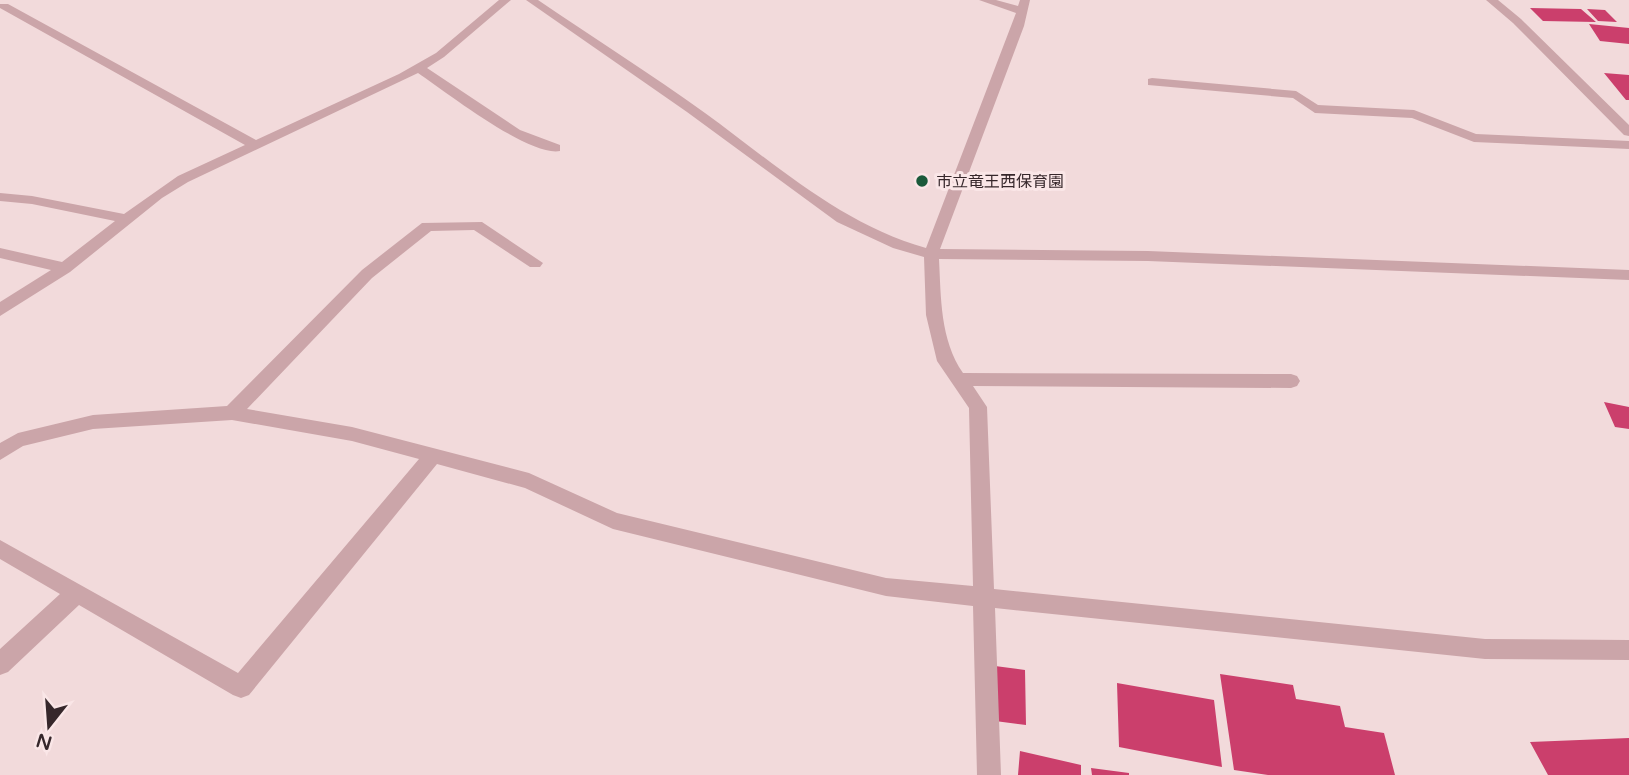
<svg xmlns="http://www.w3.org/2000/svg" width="1629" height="775" font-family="'Varela Round','Noto Sans JP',sans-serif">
<rect width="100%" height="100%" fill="#f2dadb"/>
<!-- building -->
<path fill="#cb3f6c" d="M 1530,8 L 1581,9 L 1596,22 L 1543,21 Z
M 1587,9 L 1605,10 L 1617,22 L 1598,21 Z
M 1589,24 L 1629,28 L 1629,44 L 1600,41 Z
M 1604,73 L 1629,75 L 1629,100 L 1626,100 Z
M 1604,402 L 1629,407 L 1629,429 L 1615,427 Z
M 995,666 L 1025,670 L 1026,725 L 995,721 Z
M 1220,674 L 1293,685 L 1296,699 L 1340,706 L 1345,727 L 1384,733 L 1395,775 L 1268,775 L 1234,770 Z
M 1117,683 L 1214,700 L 1222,767 L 1119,747 Z
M 1629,738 L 1629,775 L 1548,775 L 1530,742 Z
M 1020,751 L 1081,765 L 1081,775 L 1018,775 Z
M 1091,768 L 1129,773 L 1129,775 L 1092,775 Z"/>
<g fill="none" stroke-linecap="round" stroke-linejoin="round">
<!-- minor -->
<path fill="#cba5a9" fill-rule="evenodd" d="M 499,0 L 511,0 L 444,57 L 427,68 L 520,130 L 560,145 L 560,151 C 529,157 446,92 418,73 L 188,182 L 162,198 L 70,272 L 0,316 L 0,302 L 51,270 L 0,258 L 0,248 L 62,262 L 115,221 L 32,204 L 0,201 L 0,193 L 32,196 L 124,214 L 178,176 L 245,145 L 0,8 L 0,4 L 8,4 L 256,140 L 399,74 L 436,53 Z
M 526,0 L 538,0 C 594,38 651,74 705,113 C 774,163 842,225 926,248 L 1016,13 L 979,0 L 996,0 L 1018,6 L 1020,0 L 1030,0 L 1024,26 L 940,249 L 1148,251 L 1629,270 L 1629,280 L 1148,261 L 939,259 C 941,297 940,340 963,373 L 1291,374 L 1297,376 L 1300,381 L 1297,386 L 1291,388 L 973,386 L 987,407 L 994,589 L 1485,639 L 1629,640 L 1629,660 L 1485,659 L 995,608 L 1001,775 L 977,775 L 973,606 L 886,596 L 613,529 L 525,488 L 437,464 L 249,695 L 241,698 L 233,695 L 79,605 L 8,672 L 0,675 L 0,649 L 60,594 L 0,559 L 0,540 L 238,673 L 419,459 L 352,441 L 232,420 L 93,429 L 23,446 L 0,460 L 0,443 L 18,433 L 93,415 L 227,406 L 362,270 L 422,223 L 482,222 L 543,263 L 540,267 L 530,267 L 474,230 L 431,231 L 372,278 L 247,409 L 352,427 L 529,473 L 617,513 L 886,578 L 973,586 L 969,408 L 937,361 L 926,315 L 924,257 L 893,248 L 837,222 L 687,112 Z
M 1486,0 L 1498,0 L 1521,19 L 1629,125 L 1629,136 L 1624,135 L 1513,23 Z
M 1152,78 L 1296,91 L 1318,105 L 1414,110 L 1476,134 L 1629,141 L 1629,149 L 1474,142 L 1412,118 L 1315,113 L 1293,98 L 1148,85 L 1148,79 Z"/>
</g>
<!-- markers -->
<circle fill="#1b593a" stroke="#fae6e7" stroke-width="2.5" cx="922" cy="181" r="7"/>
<g text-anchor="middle" stroke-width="6" stroke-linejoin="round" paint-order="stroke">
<!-- far-poi labels -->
<g font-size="16" fill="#36272b" stroke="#fae6e7" text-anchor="start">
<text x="936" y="187">市立竜王西保育園</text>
</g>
</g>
<!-- north arrow -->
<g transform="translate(49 726) rotate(197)" stroke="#fae6e7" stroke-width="5" paint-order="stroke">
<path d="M0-5L12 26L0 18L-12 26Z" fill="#36272b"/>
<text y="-10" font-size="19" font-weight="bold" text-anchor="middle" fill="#36272b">N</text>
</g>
</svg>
